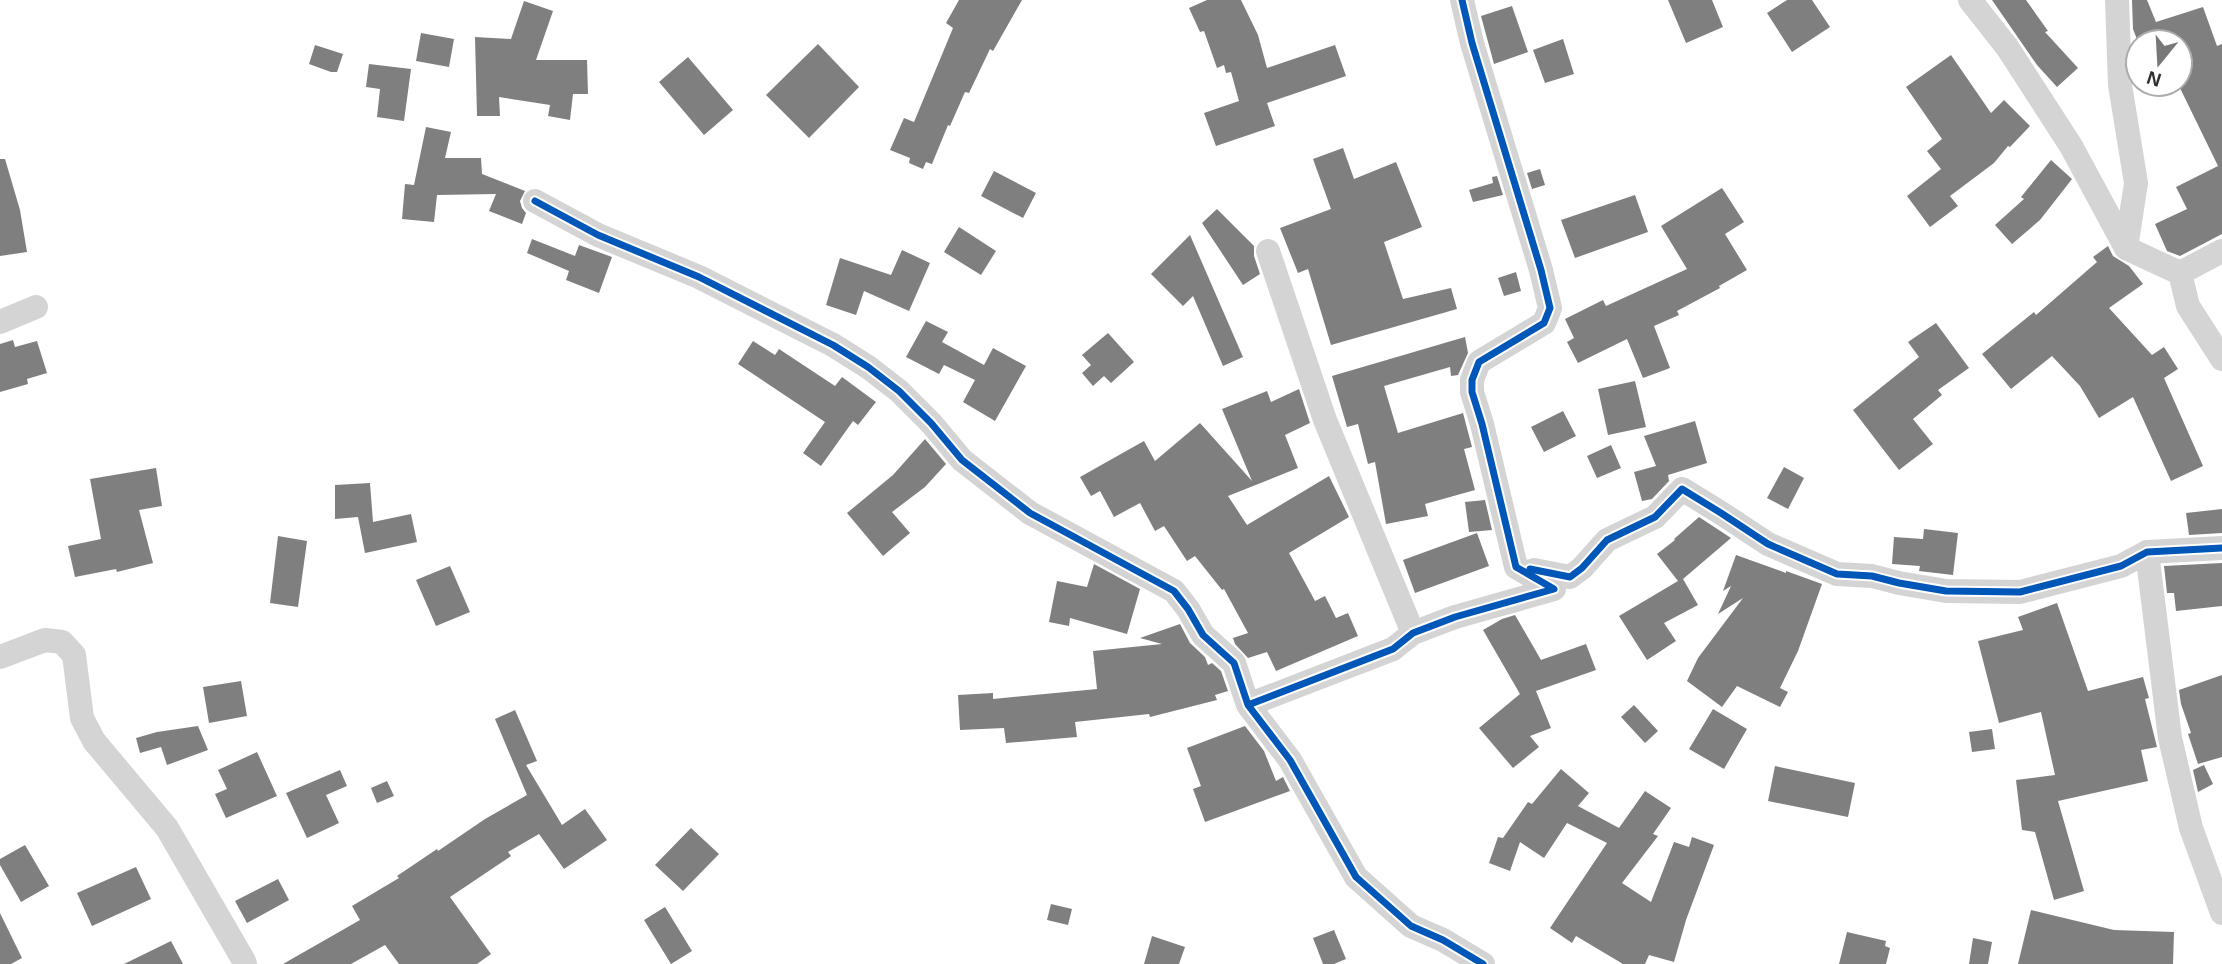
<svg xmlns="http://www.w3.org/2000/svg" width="2222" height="964" font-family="Helvetica,sans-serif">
<rect width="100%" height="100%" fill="#fff"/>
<!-- building -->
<path fill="#7f7f7f" d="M 959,0 L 1022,0 L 993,51 L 990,49 L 969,93 L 965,92 L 950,126 L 948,125 L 932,164 L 926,162 L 923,169 L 909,163 L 910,158 L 890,150 L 904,118 L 914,122 L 953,28 L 946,23 Z
M 1207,0 L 1241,0 L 1258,35 L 1267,68 L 1335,45 L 1346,76 L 1267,103 L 1275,126 L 1216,146 L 1204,113 L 1239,101 L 1231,72 L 1226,73 L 1224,65 L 1217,68 L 1204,31 L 1200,32 L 1189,8 Z
M 1668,0 L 1712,0 L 1723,27 L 1686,43 Z
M 1787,0 L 1812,0 L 1830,27 L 1792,52 L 1767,13 Z
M 1992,0 L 2026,0 L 2048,31 L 2045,32 L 2078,68 L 2057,87 L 2037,65 Z
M 2132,0 L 2147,0 L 2156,22 L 2203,7 L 2217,46 L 2222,44 L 2222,234 L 2180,256 L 2167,251 L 2155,224 L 2187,209 L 2176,187 L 2218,166 L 2180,88 L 2180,42 L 2138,42 L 2133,29 Z
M 524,1 L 553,11 L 536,60 L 587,60 L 588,94 L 573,94 L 570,120 L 548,116 L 550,105 L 499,97 L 500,116 L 477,116 L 475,37 L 511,39 Z
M 1512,6 L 1528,52 L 1494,64 L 1481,16 Z
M 421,33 L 454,39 L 449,67 L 416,61 Z
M 1563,39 L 1574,74 L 1545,83 L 1533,50 Z
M 818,44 L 859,87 L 809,138 L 766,95 Z
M 315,45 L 343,54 L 337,72 L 331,72 L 309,64 Z
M 1951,55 L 1991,113 L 2004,100 L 2030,126 L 2010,147 L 2008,146 L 1994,163 L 1950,196 L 1958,206 L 1930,227 L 1907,196 L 1941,169 L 1927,151 L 1942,139 L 1906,87 Z
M 688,57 L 733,110 L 704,135 L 659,82 Z
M 369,64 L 411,69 L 404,121 L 377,117 L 380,89 L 366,87 Z
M 426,127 L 451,132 L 445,158 L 481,158 L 482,174 L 525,191 L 520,201 L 522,208 L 526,213 L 522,224 L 489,211 L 496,194 L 437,195 L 434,222 L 402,219 L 405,184 L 414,185 Z
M 1343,148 L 1354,179 L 1396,162 L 1422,227 L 1384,242 L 1403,299 L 1451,288 L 1457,309 L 1331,345 L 1308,269 L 1298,273 L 1280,228 L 1331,209 L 1313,159 Z
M 0,159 L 5,159 L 20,210 L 27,252 L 0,256 Z
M 2051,160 L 2072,179 L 2040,220 L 2012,244 L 1995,225 L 2024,199 L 2021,197 Z
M 1540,169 L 1545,185 L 1532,189 L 1527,173 Z
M 994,171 L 1036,193 L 1023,218 L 981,196 Z
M 1497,176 L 1503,195 L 1473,202 L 1469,190 L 1493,183 L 1492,177 Z
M 1722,188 L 1744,222 L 1725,234 L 1747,270 L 1719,286 L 1720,288 L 1677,311 L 1679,315 L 1654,326 L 1670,368 L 1643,378 L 1627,339 L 1578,363 L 1567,342 L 1574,338 L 1565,319 L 1603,300 L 1606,306 L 1687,269 L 1661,226 Z
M 1635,195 L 1648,232 L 1575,258 L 1561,220 Z
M 1217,209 L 1254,246 L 1254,256 L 1260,274 L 1243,285 L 1202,223 Z
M 959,227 L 996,251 L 981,275 L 944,252 Z
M 1190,235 L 1243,357 L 1223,366 L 1193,296 L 1183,306 L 1151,274 Z
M 532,239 L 575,256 L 579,245 L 612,257 L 599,293 L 566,280 L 569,271 L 527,253 Z
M 2108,246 L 2113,256 L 2129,266 L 2143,284 L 2109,308 L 2152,355 L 2164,347 L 2178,369 L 2164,378 L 2203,466 L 2171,481 L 2133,397 L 2099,418 L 2080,386 L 2052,356 L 2011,389 L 1982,354 L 2034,312 L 2036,315 L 2097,262 L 2093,257 Z
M 902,250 L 930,263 L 909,311 L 864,291 L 856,315 L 826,305 L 840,258 L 891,275 Z
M 1516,272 L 1521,291 L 1504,296 L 1498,278 Z
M 926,321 L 948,332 L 942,342 L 984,365 L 993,348 L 1026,366 L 995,421 L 963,402 L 975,380 L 944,365 L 939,374 L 906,357 Z
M 1936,323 L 1969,368 L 1938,390 L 1942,395 L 1913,419 L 1933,444 L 1899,470 L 1853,410 L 1919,357 L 1908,342 Z
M 1108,333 L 1134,362 L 1111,383 L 1104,376 L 1093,386 L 1082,373 L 1091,365 L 1082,355 Z
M 1465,337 L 1468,353 L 1458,375 L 1451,376 L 1450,367 L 1384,386 L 1398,433 L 1463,413 L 1472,447 L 1464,449 L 1475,490 L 1425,504 L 1428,516 L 1386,524 L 1375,462 L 1368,464 L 1358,424 L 1347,427 L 1332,376 Z
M 13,340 L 15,347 L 37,341 L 47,373 L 27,379 L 28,384 L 0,392 L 0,344 Z
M 753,341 L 775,355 L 779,349 L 835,386 L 842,377 L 876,402 L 858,425 L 853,421 L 821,466 L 803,453 L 825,422 L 738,364 Z
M 1635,381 L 1646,427 L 1608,435 L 1598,389 Z
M 1299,389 L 1310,423 L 1285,435 L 1298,468 L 1228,496 L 1247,525 L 1329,476 L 1349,517 L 1289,553 L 1315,601 L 1325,596 L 1336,618 L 1348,613 L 1358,636 L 1276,671 L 1267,652 L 1248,658 L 1235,644 L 1233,638 L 1248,633 L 1224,589 L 1222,590 L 1195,556 L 1187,561 L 1164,526 L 1155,531 L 1140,503 L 1114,517 L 1100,491 L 1091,496 L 1080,477 L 1144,441 L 1155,461 L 1200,423 L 1252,481 L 1222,409 L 1267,391 L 1271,402 Z
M 1563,411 L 1576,436 L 1544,452 L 1531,427 Z
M 1695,421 L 1707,463 L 1668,475 L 1669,481 L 1652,499 L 1642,501 L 1634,472 L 1656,466 L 1644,436 Z
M 925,439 L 946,464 L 925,487 L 892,512 L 910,533 L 883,556 L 847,513 L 893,475 Z
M 1611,445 L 1621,468 L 1597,478 L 1587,456 Z
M 1784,467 L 1804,478 L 1788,509 L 1767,498 Z
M 156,468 L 162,506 L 139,510 L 153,563 L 117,572 L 116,569 L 75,577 L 68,546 L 101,539 L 90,479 Z
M 370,483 L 373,522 L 411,514 L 417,542 L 365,553 L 358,517 L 335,519 L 335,485 Z
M 1485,500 L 1492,530 L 1469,532 L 1465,502 Z
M 2222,509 L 2222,533 L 2189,535 L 2186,513 Z
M 1699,517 L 1731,538 L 1683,579 L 1698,605 L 1664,623 L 1676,641 L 1647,660 L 1619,616 L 1678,581 L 1657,554 L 1675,540 L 1674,539 Z
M 1924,529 L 1958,533 L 1953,575 L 1919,571 L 1920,566 L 1892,564 L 1894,537 L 1923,539 Z
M 1477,533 L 1489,566 L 1415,593 L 1403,560 Z
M 278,536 L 307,541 L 298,607 L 270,603 Z
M 1736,555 L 1786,573 L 1786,571 L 1822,584 L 1798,651 L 1780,688 L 1788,692 L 1780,707 L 1737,686 L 1722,707 L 1687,681 L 1698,658 L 1743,598 L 1718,614 L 1731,586 L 1723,591 Z
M 2222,563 L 2222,606 L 2176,611 L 2174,593 L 2167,593 L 2164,566 Z
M 1094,564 L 1140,589 L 1127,634 L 1070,618 L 1069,626 L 1049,622 L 1057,581 L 1087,587 Z
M 450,566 L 470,612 L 436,626 L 416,580 Z
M 2057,603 L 2088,691 L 2143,677 L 2149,698 L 2145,699 L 2157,747 L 2141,750 L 2148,781 L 2058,801 L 2084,891 L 2054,900 L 2035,832 L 2022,830 L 2016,780 L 2055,775 L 2041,712 L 1999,723 L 1978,641 L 2023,630 L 2018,617 Z
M 1515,615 L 1541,660 L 1586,644 L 1596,670 L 1536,691 L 1551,728 L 1530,736 L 1539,747 L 1513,768 L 1479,728 L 1520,694 L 1483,630 L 1502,619 Z
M 1180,624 L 1190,643 L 1205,657 L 1208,665 L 1212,663 L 1221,671 L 1228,691 L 1215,695 L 1217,700 L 1150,717 L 1149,714 L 1075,722 L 1077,737 L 1006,743 L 1004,728 L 960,730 L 958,695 L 993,693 L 993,699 L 1097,689 L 1093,651 L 1162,644 L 1140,638 Z
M 2222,675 L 2222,757 L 2198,764 L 2188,734 L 2191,733 L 2181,704 L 2179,690 Z
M 241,681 L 247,716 L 209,723 L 203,687 Z
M 1634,705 L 1658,731 L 1645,743 L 1621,717 Z
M 1713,709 L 1747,729 L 1724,769 L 1689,749 Z
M 515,710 L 537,761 L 526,765 L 562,825 L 585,809 L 607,840 L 564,869 L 539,834 L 508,852 L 511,856 L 450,897 L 491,954 L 477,964 L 399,964 L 385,945 L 351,964 L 283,964 L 360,920 L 352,906 L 399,878 L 397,876 L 437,849 L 438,851 L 485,819 L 527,795 L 495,719 Z
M 198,726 L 208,750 L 167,765 L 161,747 L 140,753 L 136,738 L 157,732 Z
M 1245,726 L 1264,751 L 1276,781 L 1283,777 L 1290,791 L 1205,822 L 1193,789 L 1201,786 L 1187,748 Z
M 1992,729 L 1995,749 L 1972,752 L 1969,732 Z
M 257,752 L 277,796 L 226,818 L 215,794 L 227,789 L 218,770 Z
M 2204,765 L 2213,784 L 2198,792 L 2193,770 Z
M 1775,766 L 1855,783 L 1848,817 L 1768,801 Z
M 1561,769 L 1589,793 L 1578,806 L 1619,828 L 1645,791 L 1671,808 L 1653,834 L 1658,836 L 1622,883 L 1651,902 L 1674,842 L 1689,847 L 1692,837 L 1714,845 L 1686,920 L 1674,962 L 1649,955 L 1645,964 L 1623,964 L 1576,936 L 1572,943 L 1550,928 L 1607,843 L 1567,823 L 1544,858 L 1520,842 L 1510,871 L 1489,863 L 1498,837 L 1503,838 L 1528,802 L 1532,804 Z
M 340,770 L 347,786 L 326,795 L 339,823 L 307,838 L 286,793 Z
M 387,781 L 394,796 L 377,803 L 371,788 Z
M 691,828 L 719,854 L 683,891 L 655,865 Z
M 25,845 L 49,886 L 21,902 L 0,865 L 0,859 Z
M 136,867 L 151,899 L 92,926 L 77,893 Z
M 278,879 L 289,900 L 247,923 L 235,901 Z
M 1051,904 L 1072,909 L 1068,925 L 1047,920 Z
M 665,907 L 692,951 L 671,964 L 644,920 Z
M 2031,910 L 2114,930 L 2174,932 L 2173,964 L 2018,964 Z
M 0,913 L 22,958 L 11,964 L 0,964 Z
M 1334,930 L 1346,959 L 1334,964 L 1323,964 L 1313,938 Z
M 1847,932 L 1886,941 L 1885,946 L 1890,948 L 1886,964 L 1839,964 Z
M 1152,936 L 1185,947 L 1179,964 L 1144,964 Z
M 1973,938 L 1992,942 L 1988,964 L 1969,964 Z
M 171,941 L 183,964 L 124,964 Z"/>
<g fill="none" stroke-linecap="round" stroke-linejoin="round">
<!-- minor -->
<path stroke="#d4d4d4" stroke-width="24" d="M 1970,0 L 2007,47 L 2071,146 L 2126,248
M 2117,0 L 2120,85 L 2136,183 L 2126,248 L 2180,273 L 2188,306 L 2222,359
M 535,201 L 598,235 L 699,277 L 833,345 L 868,367 L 899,391 L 931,423 L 962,460 L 1030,513 L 1174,591 L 1188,609 L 1203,635 L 1234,663 L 1248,705 L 1290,760 L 1356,877 L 1411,926 L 1443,940 L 1483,964
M 1268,251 L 1325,420 L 1413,633
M 2180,273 L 2222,251
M 0,322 L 36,307
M 2147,552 L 2170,738 L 2191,828 L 2222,913
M 1534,570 L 1570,577 L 1582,568 L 1607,540 L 1655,517 L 1682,489 L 1721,513 L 1768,544 L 1837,574 L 1872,576 L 1899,583 L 1946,591 L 2020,592 L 2121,566 L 2147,552 L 2222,548
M 0,657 L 45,640 L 62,642 L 74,655 L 82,718 L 94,741 L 167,828 L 244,961 L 245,964
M 1248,705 L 1393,649 L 1413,633 L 1455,617 L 1554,589 L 1516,567 L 1482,424 L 1472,392 L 1472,380 L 1479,362 L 1544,323 L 1550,308 L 1541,270 L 1472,43 L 1462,0"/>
<!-- cycleway casing -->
<g stroke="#fff" stroke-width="11">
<path id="cycleway" d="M 535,201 L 598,235 L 699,277 L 833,345 L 868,367 L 899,391 L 931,423 L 962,460 L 1030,513 L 1174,591 L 1188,609 L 1203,635 L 1234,663 L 1248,705 L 1290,760 L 1356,877 L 1411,926 L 1443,940 L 1483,964
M 1530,569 L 1570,577 L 1582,568 L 1607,540 L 1655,517 L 1682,489 L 1721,513 L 1768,544 L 1837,574 L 1872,576 L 1899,583 L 1946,591 L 2020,592 L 2121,566 L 2147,552 L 2222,548
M 1248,705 L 1393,649 L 1413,633 L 1455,617 L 1554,589 L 1516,567 L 1482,424 L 1472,392 L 1472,380 L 1479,362 L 1544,323 L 1550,308 L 1541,270 L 1472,43 L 1462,0"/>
</g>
<!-- cycleway -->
<use href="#cycleway" stroke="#0057b8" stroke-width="7"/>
</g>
<!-- north arrow -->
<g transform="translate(2159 63) rotate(198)"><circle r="33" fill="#ffffff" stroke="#acacac" stroke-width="2"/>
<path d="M0-5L12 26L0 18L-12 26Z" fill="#787878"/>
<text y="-10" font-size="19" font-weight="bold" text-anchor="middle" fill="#303030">N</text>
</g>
</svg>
